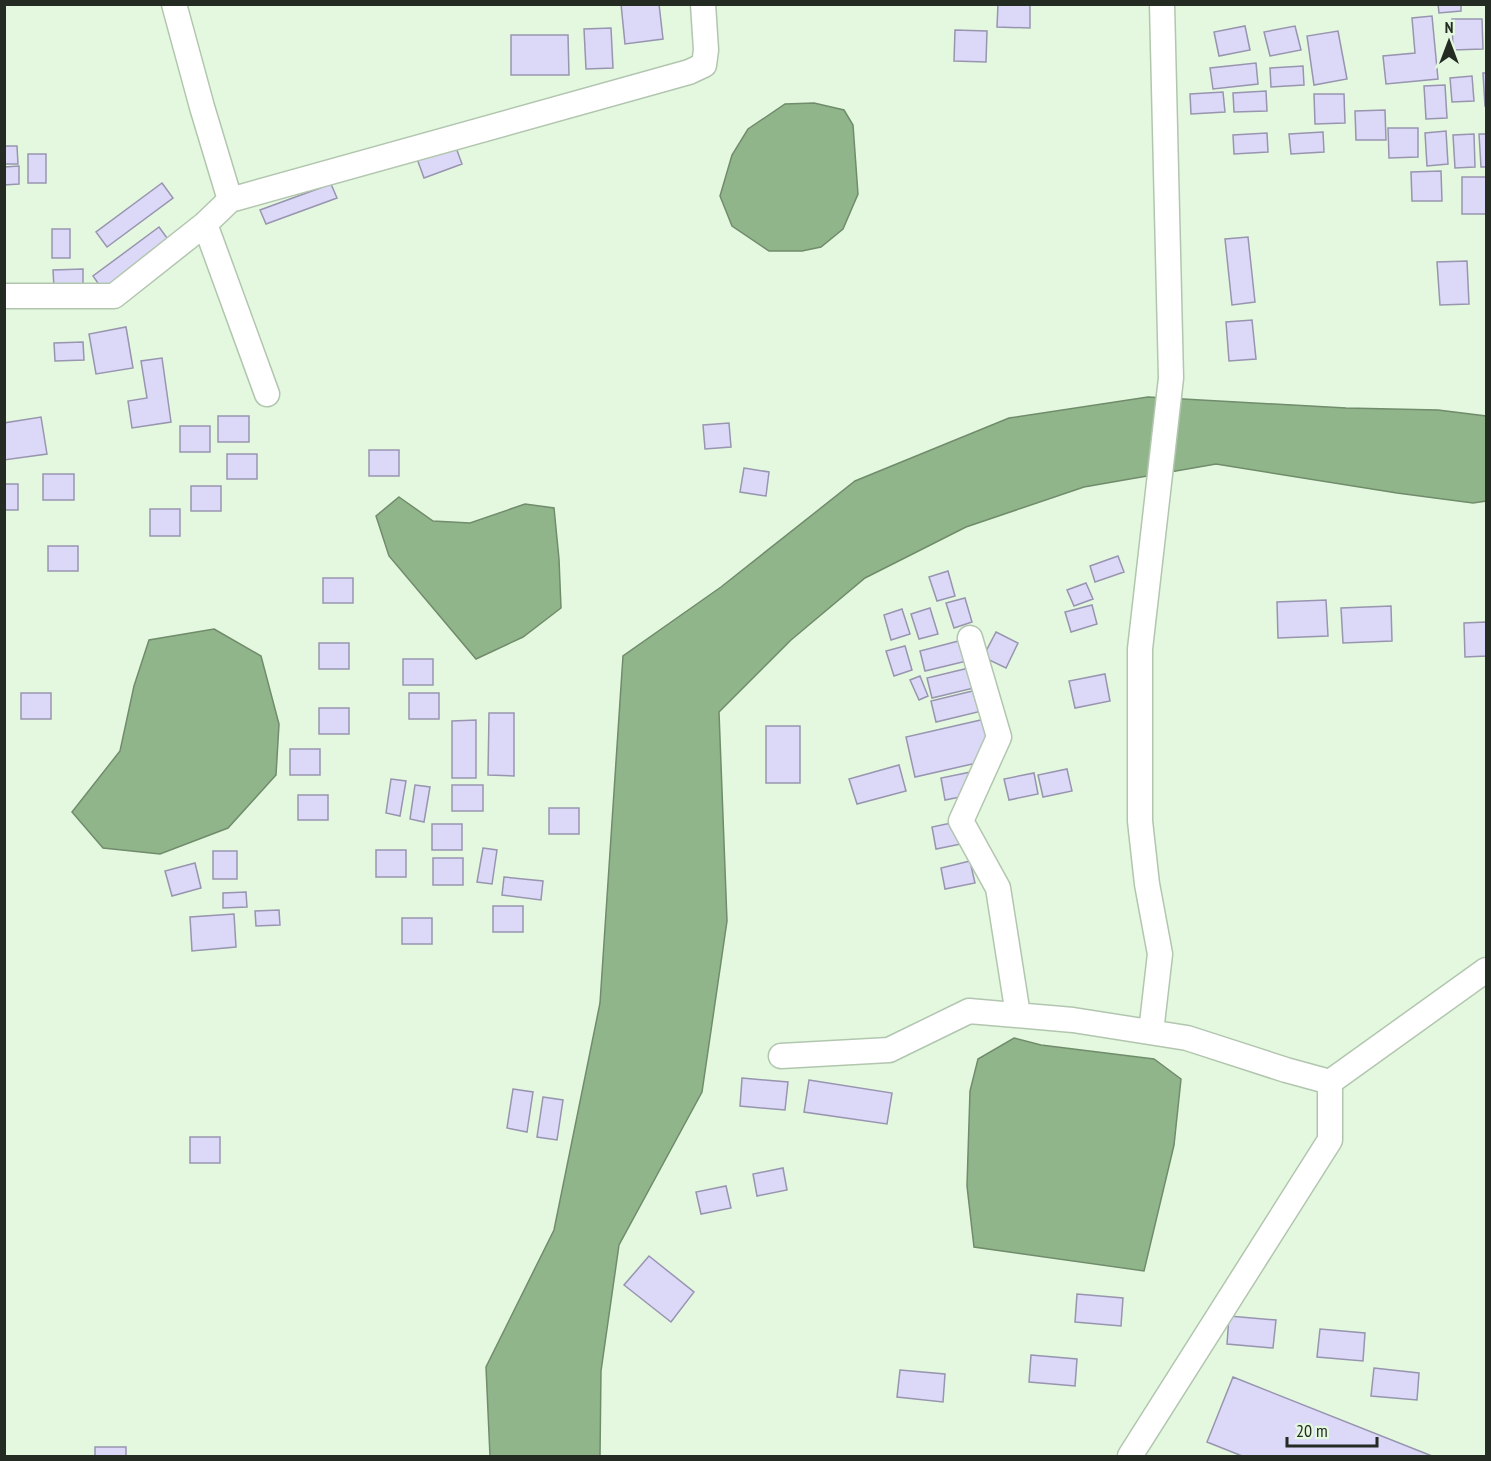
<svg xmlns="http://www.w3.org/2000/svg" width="1491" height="1461" font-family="'PT Sans Narrow',sans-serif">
<rect width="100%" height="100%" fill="#e4f8e0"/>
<!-- water -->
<path fill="#91b58a" stroke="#708c6b" stroke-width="1.5" d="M 814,103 L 844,110 L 853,125 L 858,194 L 843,229 L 821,247 L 802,251 L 769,251 L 732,226 L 720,196 L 732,155 L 748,129 L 785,104 Z
M 1148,397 L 1346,408 L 1438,410 L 1486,416 L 1486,501 L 1473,503 L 1397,493 L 1216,464 L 1084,487 L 966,527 L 865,578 L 791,640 L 719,712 L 727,921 L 702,1092 L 619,1245 L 601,1371 L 600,1456 L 490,1456 L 486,1367 L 554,1230 L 600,1003 L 623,656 L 721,587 L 855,481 L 1009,418 Z
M 399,497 L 433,521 L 470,523 L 525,504 L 554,508 L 559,559 L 561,608 L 523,637 L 476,659 L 389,556 L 376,516 Z
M 214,629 L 261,656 L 279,724 L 276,775 L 228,828 L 160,854 L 103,848 L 72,812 L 120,751 L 134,686 L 149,640 Z
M 1014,1038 L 1041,1045 L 1154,1059 L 1181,1079 L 1174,1145 L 1144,1271 L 974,1247 L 967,1186 L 970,1091 L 978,1059 Z"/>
<!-- building -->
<path fill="#dbd8f8" stroke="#9895af" stroke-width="1.5" d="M 621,4 L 659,4 L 663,39 L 625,44 Z
M 998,4 L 1030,4 L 1030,28 L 997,27 Z
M 1438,4 L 1461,4 L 1461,11 L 1439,13 Z
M 1432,16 L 1438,79 L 1386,84 L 1383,56 L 1415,53 L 1412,18 Z
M 1452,19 L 1482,19 L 1483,49 L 1453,50 Z
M 1245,26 L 1250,50 L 1219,56 L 1214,32 Z
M 1295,26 L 1301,50 L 1270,56 L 1264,32 Z
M 611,28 L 613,68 L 586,69 L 584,29 Z
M 955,30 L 987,31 L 986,62 L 954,61 Z
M 1338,31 L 1347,79 L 1314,85 L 1307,36 Z
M 511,35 L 568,35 L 569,75 L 511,75 Z
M 1256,63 L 1258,84 L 1213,89 L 1210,68 Z
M 1303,66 L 1304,85 L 1271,87 L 1270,68 Z
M 1483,73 L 1486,73 L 1486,106 L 1485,106 Z
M 1472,76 L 1474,101 L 1452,102 L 1450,78 Z
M 1445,85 L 1447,118 L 1426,119 L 1424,86 Z
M 1266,91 L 1267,111 L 1234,112 L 1233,93 Z
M 1223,92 L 1225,112 L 1191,114 L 1190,94 Z
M 1314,94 L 1344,94 L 1345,123 L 1315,124 Z
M 1385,110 L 1386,140 L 1356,140 L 1355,111 Z
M 1388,128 L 1418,128 L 1418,157 L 1389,158 Z
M 1446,131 L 1448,164 L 1427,166 L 1425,133 Z
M 1323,132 L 1324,152 L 1291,154 L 1289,134 Z
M 1267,133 L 1268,152 L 1234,154 L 1233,135 Z
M 1474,134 L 1475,167 L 1455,168 L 1453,135 Z
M 1479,134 L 1486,134 L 1486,167 L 1481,167 Z
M 454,142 L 462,164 L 424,178 L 416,156 Z
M 4,146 L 17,146 L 18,164 L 4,164 Z
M 28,154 L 46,154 L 46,183 L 28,183 Z
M 19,166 L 19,184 L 4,185 L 4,167 Z
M 1441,171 L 1442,201 L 1412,201 L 1411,172 Z
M 1462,177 L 1486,177 L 1486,214 L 1462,214 Z
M 162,183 L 173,198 L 107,247 L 96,232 Z
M 331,184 L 337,198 L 266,224 L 260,210 Z
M 159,227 L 170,242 L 104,292 L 93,276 Z
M 52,229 L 70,229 L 70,258 L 52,258 Z
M 1248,237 L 1255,302 L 1232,305 L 1225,239 Z
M 1467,261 L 1469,304 L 1440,305 L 1437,262 Z
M 83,269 L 83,287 L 54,288 L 53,270 Z
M 1252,320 L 1256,359 L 1229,361 L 1226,322 Z
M 126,327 L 133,368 L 96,374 L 89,334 Z
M 83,342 L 84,360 L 55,361 L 54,343 Z
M 162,358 L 171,422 L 132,428 L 128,401 L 147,398 L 141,361 Z
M 218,416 L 249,416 L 249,442 L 218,442 Z
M 41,417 L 47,454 L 4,460 L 4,423 Z
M 729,423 L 731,447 L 705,449 L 703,425 Z
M 180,426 L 210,426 L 210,452 L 180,452 Z
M 369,450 L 399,450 L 399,476 L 369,476 Z
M 227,454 L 257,454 L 257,479 L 227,479 Z
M 744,468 L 769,472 L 766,496 L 740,492 Z
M 43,474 L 74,474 L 74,500 L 43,500 Z
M 4,484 L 18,484 L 18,510 L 4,510 Z
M 191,486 L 221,486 L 221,511 L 191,511 Z
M 150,509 L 180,509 L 180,536 L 150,536 Z
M 48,546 L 78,546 L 78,571 L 48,571 Z
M 1118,556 L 1124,572 L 1095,582 L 1090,566 Z
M 948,571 L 955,596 L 937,601 L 929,577 Z
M 323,578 L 353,578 L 353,603 L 323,603 Z
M 1086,583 L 1093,599 L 1074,606 L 1067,590 Z
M 965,598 L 972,622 L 954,628 L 946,603 Z
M 1326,600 L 1328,636 L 1278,638 L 1277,602 Z
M 1092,605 L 1097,624 L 1071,632 L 1065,612 Z
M 1391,606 L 1392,641 L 1343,643 L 1341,608 Z
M 930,608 L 938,634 L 919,639 L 911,614 Z
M 902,609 L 910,634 L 891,640 L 884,615 Z
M 1486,622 L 1486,656 L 1465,657 L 1464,623 Z
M 996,632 L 1018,643 L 1006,668 L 983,657 Z
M 970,638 L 975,659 L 925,671 L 920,651 Z
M 319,643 L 349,643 L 349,669 L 319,669 Z
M 905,646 L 912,670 L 894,676 L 886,651 Z
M 403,659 L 433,659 L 433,685 L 403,685 Z
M 977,666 L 982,686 L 932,698 L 927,678 Z
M 1105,674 L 1110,701 L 1075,708 L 1069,681 Z
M 920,676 L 928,696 L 919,700 L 910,680 Z
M 981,689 L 986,710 L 936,722 L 931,701 Z
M 21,693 L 51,693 L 51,719 L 21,719 Z
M 409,693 L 439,693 L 439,719 L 409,719 Z
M 319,708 L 349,708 L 349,734 L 319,734 Z
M 489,713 L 514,713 L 514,776 L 488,775 Z
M 994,717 L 1003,757 L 915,777 L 906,737 Z
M 476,720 L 476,778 L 452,778 L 452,721 Z
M 766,726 L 800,726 L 800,783 L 766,783 Z
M 290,749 L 320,749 L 320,775 L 290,775 Z
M 899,765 L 906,791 L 857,804 L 849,779 Z
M 1067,769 L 1072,791 L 1043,797 L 1038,775 Z
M 971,772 L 975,794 L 945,800 L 941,778 Z
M 1034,773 L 1038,794 L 1009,800 L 1004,779 Z
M 391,779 L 406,781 L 400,816 L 386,813 Z
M 415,785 L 430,787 L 424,822 L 410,819 Z
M 452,785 L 483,785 L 483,811 L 452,811 Z
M 298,795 L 328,795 L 328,820 L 298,820 Z
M 549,808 L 579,808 L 579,834 L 549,834 Z
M 961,821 L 966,843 L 936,849 L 932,827 Z
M 432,824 L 462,824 L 462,850 L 432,850 Z
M 483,848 L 497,850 L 492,884 L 477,882 Z
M 376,850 L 406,850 L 406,877 L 376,877 Z
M 213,851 L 237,851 L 237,879 L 213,879 Z
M 433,858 L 463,858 L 463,885 L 433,885 Z
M 970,861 L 975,883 L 945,889 L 941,868 Z
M 195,863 L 201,888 L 172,896 L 165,871 Z
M 504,877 L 543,881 L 541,900 L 502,895 Z
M 246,892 L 247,907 L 223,908 L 223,893 Z
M 493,906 L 523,906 L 523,932 L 493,932 Z
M 279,910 L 280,925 L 256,926 L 255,911 Z
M 234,914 L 236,947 L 192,951 L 190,917 Z
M 402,918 L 432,918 L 432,944 L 402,944 Z
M 742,1078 L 788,1082 L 785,1110 L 740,1106 Z
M 809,1080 L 892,1093 L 887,1124 L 804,1112 Z
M 513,1089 L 533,1092 L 527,1132 L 507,1128 Z
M 543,1097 L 563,1100 L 557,1140 L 537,1137 Z
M 190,1137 L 220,1137 L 220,1163 L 190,1163 Z
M 783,1168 L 787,1190 L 757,1196 L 753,1174 Z
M 726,1186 L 731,1208 L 701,1214 L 696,1192 Z
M 649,1256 L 694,1292 L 671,1322 L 624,1285 Z
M 1077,1294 L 1123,1298 L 1121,1326 L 1075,1322 Z
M 1229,1316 L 1276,1320 L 1273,1348 L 1227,1344 Z
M 1320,1329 L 1365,1333 L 1363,1361 L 1317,1357 Z
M 1031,1355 L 1077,1359 L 1075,1386 L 1029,1382 Z
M 1374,1368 L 1419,1373 L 1417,1400 L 1371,1396 Z
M 900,1370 L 945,1374 L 943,1402 L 897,1397 Z
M 1233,1377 L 1432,1456 L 1242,1456 L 1207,1442 Z
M 95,1447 L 126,1447 L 126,1456 L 95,1456 Z"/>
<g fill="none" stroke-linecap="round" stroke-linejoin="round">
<!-- street casing -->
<g stroke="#b2c6af" stroke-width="27">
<path id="street" d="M 174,4 L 202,107 L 230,200
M 205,224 L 267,394
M 4,296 L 114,296 L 205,224 L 230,200 L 689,72 L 704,65 L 706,50 L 703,4
M 970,638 L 999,737 L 961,821 L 998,888 L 1018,1015
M 1151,1032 L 1160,954 L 1147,884 L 1140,821 L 1140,649 L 1171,378 L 1162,4
M 781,1056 L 889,1050 L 969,1011 L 1073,1020 L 1187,1038 L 1286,1070 L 1330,1082
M 1130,1456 L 1330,1140 L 1330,1082 L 1486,970"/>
</g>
<!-- street -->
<use href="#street" stroke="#fff" stroke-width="24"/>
</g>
<!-- border -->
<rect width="1491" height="1461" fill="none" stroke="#232b22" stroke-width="12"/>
<!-- north arrow -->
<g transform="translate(1449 42)" stroke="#e4f8e0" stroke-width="4.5" paint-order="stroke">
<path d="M0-4.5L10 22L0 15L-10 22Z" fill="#232b22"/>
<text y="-9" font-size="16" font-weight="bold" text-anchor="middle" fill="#232b22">N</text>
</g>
<!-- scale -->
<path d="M1287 1437v9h90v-9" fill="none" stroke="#232b22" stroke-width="3"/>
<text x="1296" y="1437" font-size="18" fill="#232b22" stroke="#e4f8e0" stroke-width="4.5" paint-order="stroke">20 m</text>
</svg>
